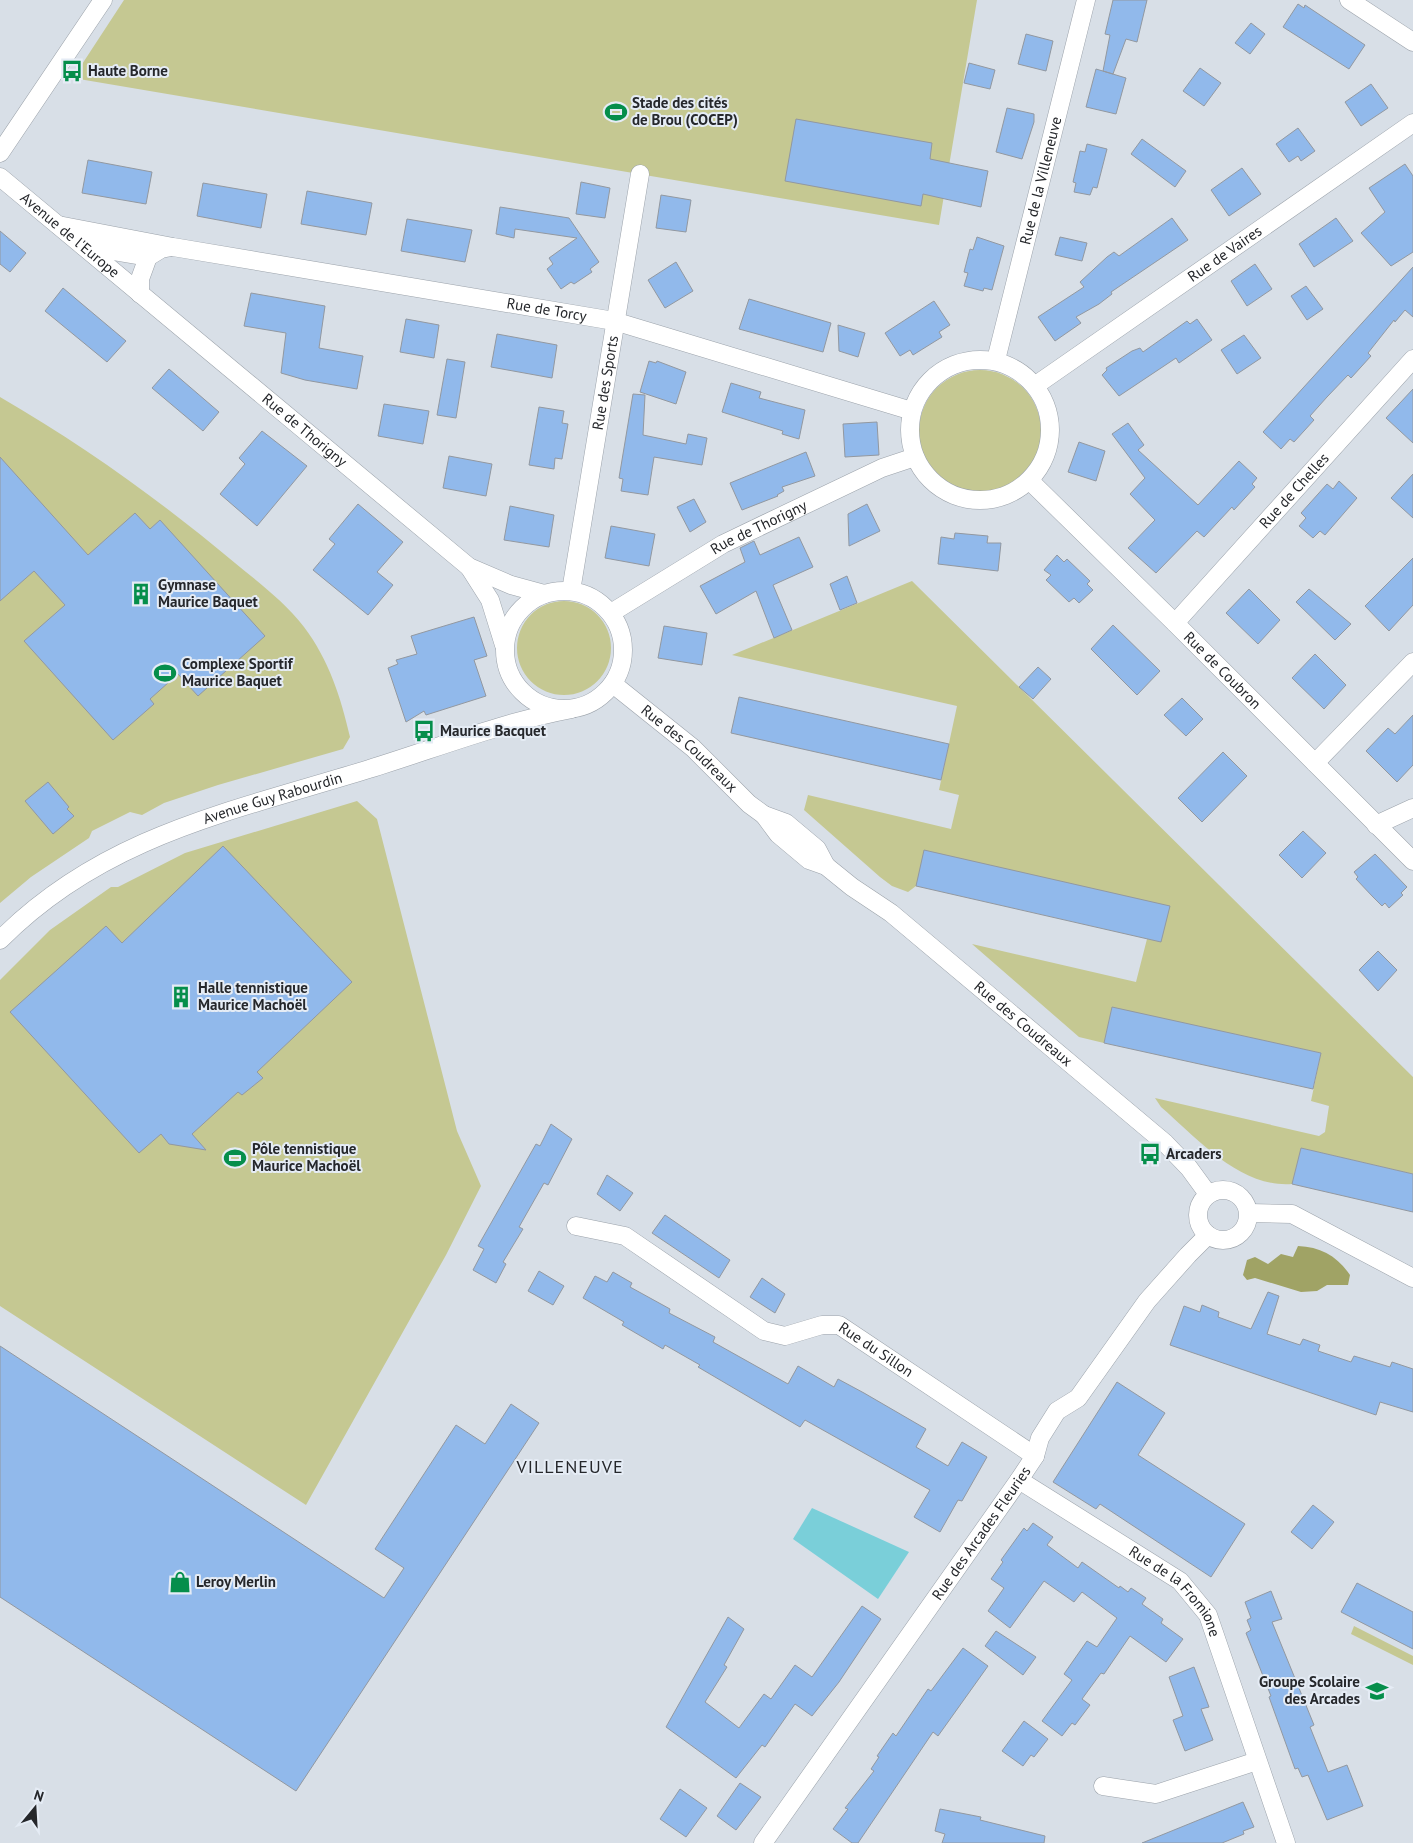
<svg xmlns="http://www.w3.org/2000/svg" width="1413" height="1843" font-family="'PT Sans',sans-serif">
<rect width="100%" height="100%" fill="#d8dfe7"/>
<!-- green -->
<path fill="#c5c892" d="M 124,0 L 977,0 L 939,225 L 73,78 Z
M919 431a61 61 0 1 1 122 0a61 61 0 1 1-122 0Z
M 0,397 C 83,445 161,501 235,563 C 258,582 285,602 304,627 C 329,660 341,698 350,737 L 343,749 L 218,785 L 164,803 L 142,815 L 130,812 L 92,831 L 89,838 L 31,877 L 0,903 Z
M 912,581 L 1413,1077 L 1413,1174 L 1301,1148 L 1292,1184 C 1240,1188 1198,1139 1161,1107 L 1155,1098 L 1319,1136 L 1325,1132 L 1329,1106 L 1311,1101 L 1321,1053 L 1112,1008 L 1104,1043 L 1079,1037 L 972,944 L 1136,982 L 1147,939 L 1161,941 L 1169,906 L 916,886 L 908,892 L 892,886 L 880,877 L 804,810 L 808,795 L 951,829 L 959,795 L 939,790 L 957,706 L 732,655 Z
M517 648a47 47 0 1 1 94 0a47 47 0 1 1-94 0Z
M 357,801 L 377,819 L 457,1131 L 481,1186 L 446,1255 L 306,1505 L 0,1306 L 0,980 L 50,930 L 111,887 L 118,887 L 185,853 Z
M 1354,1626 L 1413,1656 L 1413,1665 L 1351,1634 Z"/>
<!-- forest -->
<path fill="#a0a365" d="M 1298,1246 C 1321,1247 1337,1256 1350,1275 L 1348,1285 L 1327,1285 L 1317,1291 L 1301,1292 L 1255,1278 L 1247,1280 L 1243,1275 L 1247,1260 L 1255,1257 L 1268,1264 L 1281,1254 L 1293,1257 Z"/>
<!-- water -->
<path fill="#7acfd9" d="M 812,1508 L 909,1552 L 878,1599 L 793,1539 Z"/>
<!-- building -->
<path fill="#91b9eb" stroke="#9298a0" d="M 1113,0 L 1147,0 L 1137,42 L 1126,39 L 1113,74 L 1103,71 L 1110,35 L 1105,34 Z
M 1298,4 L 1304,8 L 1305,5 L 1365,45 L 1349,69 L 1283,27 Z
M 1251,23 L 1265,34 L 1250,54 L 1235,43 Z
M 1026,34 L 1053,41 L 1046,71 L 1018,64 Z
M 969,63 L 995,70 L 990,89 L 964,83 Z
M 1200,68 L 1221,83 L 1204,106 L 1183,91 Z
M 1096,69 L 1126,78 L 1116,114 L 1086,107 Z
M 1371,84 L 1388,108 L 1361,126 L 1345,102 Z
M 1007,108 L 1034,114 L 1034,122 L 1022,159 L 996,152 Z
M 796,119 L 932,143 L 930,159 L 988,171 L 981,207 L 923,194 L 921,206 L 785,181 Z
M 1298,128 L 1315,151 L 1301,161 L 1298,156 L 1289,162 L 1276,144 Z
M 1142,139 L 1186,171 L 1175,187 L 1131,154 Z
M 1087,144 L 1107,149 L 1097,188 L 1093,187 L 1090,195 L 1074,192 L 1076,183 L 1073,182 L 1080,151 L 1085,152 Z
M 88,160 L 152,172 L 146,204 L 82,193 Z
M 1405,164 L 1413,176 L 1413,252 L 1391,266 L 1361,233 L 1385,212 L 1369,188 Z
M 1242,168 L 1261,194 L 1229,216 L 1211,190 Z
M 581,182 L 610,188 L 605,218 L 576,214 Z
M 203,183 L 267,194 L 261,228 L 197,216 Z
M 307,191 L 372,203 L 366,235 L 301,224 Z
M 661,195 L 691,200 L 686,232 L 656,228 Z
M 500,207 L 569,218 L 599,262 L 590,269 L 592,272 L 574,284 L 571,282 L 561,289 L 547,269 L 553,264 L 549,258 L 577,238 L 515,229 L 514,238 L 496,234 Z
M 1172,218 L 1188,240 L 1111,292 L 1112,294 L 1099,304 L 1076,317 L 1081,323 L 1055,341 L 1038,317 L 1084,287 L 1080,282 L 1107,257 L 1114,252 L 1119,256 Z
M 1336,218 L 1353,241 L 1314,267 L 1299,244 Z
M 407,219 L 472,230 L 465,262 L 401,251 Z
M 0,231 L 26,253 L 10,272 L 0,264 Z
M 977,237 L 1004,246 L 992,290 L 984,288 L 983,291 L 964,286 L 968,273 L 964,272 L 970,249 L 973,250 Z
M 1060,237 L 1087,243 L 1082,261 L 1055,255 Z
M 676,262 L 693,291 L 665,308 L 648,280 Z
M 1255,264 L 1272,289 L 1247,306 L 1231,281 Z
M 1413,267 L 1413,317 L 1405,310 L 1395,322 L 1394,320 L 1368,353 L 1371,356 L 1351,378 L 1348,375 L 1327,397 L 1310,416 L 1314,420 L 1294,442 L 1290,439 L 1281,449 L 1263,432 Z
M 1306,286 L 1323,309 L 1307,320 L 1291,296 Z
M 63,288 L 126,341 L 107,362 L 45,311 Z
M 251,293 L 325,306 L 319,348 L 363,356 L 357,389 L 305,380 L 281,373 L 286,333 L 244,326 Z
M 749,299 L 831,323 L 823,352 L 739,329 Z
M 934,301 L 950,325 L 939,332 L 942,337 L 913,355 L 910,350 L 900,356 L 885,333 Z
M 406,319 L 439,325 L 434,358 L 400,352 Z
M 1197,319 L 1212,340 L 1179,363 L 1176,358 L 1119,396 L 1102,375 L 1107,370 L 1106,368 L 1132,351 L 1140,348 L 1143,352 L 1187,321 L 1190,324 Z
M 838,325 L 865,333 L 858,357 L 839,351 Z
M 497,334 L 557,345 L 552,378 L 491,367 Z
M 1244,335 L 1261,358 L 1237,374 L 1221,350 Z
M 447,359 L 465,362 L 456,418 L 437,415 Z
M 649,361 L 656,363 L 657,361 L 686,372 L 676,404 L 640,392 Z
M 169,369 L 219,412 L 203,431 L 152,388 Z
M 731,383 L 761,392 L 759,398 L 805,410 L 799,439 L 782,434 L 783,431 L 722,412 Z
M 1413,389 L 1413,443 L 1386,418 Z
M 633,394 L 645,395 L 643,435 L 686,444 L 688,434 L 707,438 L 702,465 L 654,457 L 648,495 L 621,491 L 623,479 L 619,478 Z
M 384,404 L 429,411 L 423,444 L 378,436 Z
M 539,407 L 564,411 L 562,423 L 568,424 L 562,459 L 555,458 L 554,469 L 529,465 Z
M 877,422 L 879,455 L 845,457 L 843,424 Z
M 1128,423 L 1144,445 L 1138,450 L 1198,505 L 1239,461 L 1257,478 L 1252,484 L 1255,487 L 1234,510 L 1232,507 L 1204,537 L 1197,531 L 1156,573 L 1128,548 L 1155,520 L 1130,494 L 1145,478 L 1112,434 Z
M 262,431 L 307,466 L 257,526 L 220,494 L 245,464 L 239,458 Z
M 1079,442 L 1105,451 L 1096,481 L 1068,472 Z
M 806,452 L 815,476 L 782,487 L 784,491 L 777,495 L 778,496 L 742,510 L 730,483 Z
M 449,456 L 492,464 L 486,496 L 443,488 Z
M 0,457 L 88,555 L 135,513 L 150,529 L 160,520 L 265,636 L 198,696 L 178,674 L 150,699 L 154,704 L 113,740 L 24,641 L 65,605 L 34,571 L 0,601 Z
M 1413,474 L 1413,518 L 1391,498 Z
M 1339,481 L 1357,498 L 1325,535 L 1320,531 L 1313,538 L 1299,526 L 1306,518 L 1301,513 L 1327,484 L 1333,489 Z
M 694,499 L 706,522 L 690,532 L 677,507 Z
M 358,504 L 403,542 L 377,572 L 393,585 L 368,615 L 313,570 L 335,544 L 329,539 Z
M 867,504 L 880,531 L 849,546 L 848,514 Z
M 510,506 L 554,515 L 549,547 L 504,540 Z
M 611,526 L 655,534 L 649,566 L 605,558 Z
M 955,533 L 988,536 L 987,543 L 1001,543 L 998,571 L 938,564 L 941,537 L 954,539 Z
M 799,537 L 813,567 L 773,585 L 792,630 L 774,638 L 756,591 L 716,614 L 700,586 L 745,562 L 740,548 L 754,541 L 760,555 Z
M 1057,555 L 1064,562 L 1067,559 L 1090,581 L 1087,584 L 1093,590 L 1079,603 L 1074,598 L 1069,602 L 1046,580 L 1051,575 L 1044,570 Z
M 1413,558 L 1413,605 L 1389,631 L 1365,606 Z
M 847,576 L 857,603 L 840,610 L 830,584 Z
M 1249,589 L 1280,620 L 1258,644 L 1226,613 Z
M 1309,589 L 1351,624 L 1335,640 L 1296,602 Z
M 474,617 L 487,656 L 474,660 L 486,696 L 426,715 L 424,711 L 406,722 L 388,668 L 398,664 L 396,660 L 417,654 L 411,636 Z
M 1113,625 L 1160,671 L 1137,695 L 1091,649 Z
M 664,626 L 707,633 L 702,665 L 658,658 Z
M 1315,654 L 1346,685 L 1324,709 L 1292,678 Z
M 1038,667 L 1051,679 L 1033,699 L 1019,687 Z
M 739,697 L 949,744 L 941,780 L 731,733 Z
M 1182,698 L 1203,719 L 1186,736 L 1164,715 Z
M 1413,715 L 1413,765 L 1397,782 L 1366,751 L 1388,728 L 1395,734 Z
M 1223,752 L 1247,776 L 1202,822 L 1178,798 Z
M 48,782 L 69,807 L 67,809 L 74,816 L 53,834 L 25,801 Z
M 1303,831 L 1326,853 L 1302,878 L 1279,855 Z
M 223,846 L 352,982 L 257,1072 L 263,1078 L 242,1095 L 238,1092 L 192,1134 L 206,1150 L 169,1144 L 161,1134 L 139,1153 L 10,1012 L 106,926 L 122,943 Z
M 924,850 L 1170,906 L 1161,942 L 916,886 Z
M 1375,854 L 1407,887 L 1401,893 L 1403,895 L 1389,908 L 1385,903 L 1382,906 L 1373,897 L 1356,879 L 1358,877 L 1354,872 Z
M 1378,951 L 1397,970 L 1378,991 L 1359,970 Z
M 1112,1007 L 1321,1053 L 1313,1089 L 1104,1043 Z
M 551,1124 L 572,1139 L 548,1185 L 544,1183 L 519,1227 L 523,1229 L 503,1262 L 506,1264 L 496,1283 L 473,1270 L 484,1249 L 478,1246 L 536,1144 L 540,1146 Z
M 1301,1148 L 1413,1174 L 1413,1212 L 1292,1184 Z
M 607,1175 L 633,1193 L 620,1211 L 597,1194 Z
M 665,1215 L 730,1260 L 719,1278 L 652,1233 Z
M 539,1271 L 564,1286 L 553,1305 L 528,1291 Z
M 613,1272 L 632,1283 L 630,1287 L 670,1309 L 669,1313 L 715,1337 L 713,1342 L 788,1384 L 798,1366 L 834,1387 L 838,1379 L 864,1393 L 926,1429 L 916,1447 L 948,1466 L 962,1442 L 987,1457 L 962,1501 L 958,1500 L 940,1532 L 914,1517 L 930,1490 L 805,1420 L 800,1427 L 698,1367 L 700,1365 L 665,1345 L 663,1349 L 622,1325 L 624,1322 L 583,1298 L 595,1276 L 607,1282 Z
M 762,1278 L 785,1294 L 775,1313 L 750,1297 Z
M 1268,1292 L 1279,1296 L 1267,1334 L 1300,1345 L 1303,1339 L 1320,1345 L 1318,1351 L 1351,1362 L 1354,1356 L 1390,1367 L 1392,1362 L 1413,1369 L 1413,1412 L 1380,1402 L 1376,1415 L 1170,1345 L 1184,1306 L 1200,1312 L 1202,1305 L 1219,1312 L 1218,1317 L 1251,1329 Z
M 0,1346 L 384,1598 L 404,1568 L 375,1549 L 456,1425 L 485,1444 L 511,1404 L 539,1423 L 296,1791 L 0,1597 Z
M 1117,1382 L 1165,1413 L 1138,1455 L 1245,1524 L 1211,1577 L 1100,1504 L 1096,1509 L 1053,1482 Z
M 1313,1505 L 1334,1522 L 1312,1549 L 1291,1532 Z
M 1033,1523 L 1053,1537 L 1047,1545 L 1078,1568 L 1082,1562 L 1119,1588 L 1120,1586 L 1128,1592 L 1131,1588 L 1146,1598 L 1142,1604 L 1163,1619 L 1161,1623 L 1183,1639 L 1166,1662 L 1130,1636 L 1104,1674 L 1101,1673 L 1082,1699 L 1090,1705 L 1075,1725 L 1072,1723 L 1062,1736 L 1042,1721 L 1072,1680 L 1064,1674 L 1087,1641 L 1097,1647 L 1117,1618 L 1082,1592 L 1074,1602 L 1044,1581 L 1010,1628 L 988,1611 L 1004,1588 L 991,1579 L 1003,1562 L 1001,1560 L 1024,1528 L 1027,1531 Z
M 1357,1583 L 1413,1612 L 1413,1649 L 1341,1612 Z
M 1271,1591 L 1282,1619 L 1272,1622 L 1314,1725 L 1310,1727 L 1328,1772 L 1347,1765 L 1363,1806 L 1327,1820 L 1308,1775 L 1302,1777 L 1298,1768 L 1295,1769 L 1269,1697 L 1271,1696 L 1246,1633 L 1251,1630 L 1247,1620 L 1251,1618 L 1245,1602 Z
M 862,1606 L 881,1619 L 839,1682 L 812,1716 L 795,1704 L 765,1747 L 762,1745 L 736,1778 L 666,1727 L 728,1617 L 744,1629 L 724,1665 L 727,1667 L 705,1702 L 739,1728 L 764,1694 L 771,1699 L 795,1665 L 812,1677 Z
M 996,1631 L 1036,1657 L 1023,1675 L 985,1646 Z
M 963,1648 L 988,1666 L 938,1736 L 933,1732 L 858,1843 L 852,1843 L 833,1829 L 848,1809 L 845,1808 L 874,1771 L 871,1769 L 879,1757 L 877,1756 L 893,1733 L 896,1736 L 928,1689 L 931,1691 Z
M 1194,1667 L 1209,1707 L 1201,1709 L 1213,1740 L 1185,1751 L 1173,1720 L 1183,1716 L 1169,1677 Z
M 1024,1721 L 1048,1739 L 1034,1757 L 1031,1755 L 1023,1766 L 1002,1751 Z
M 740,1783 L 761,1797 L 736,1830 L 717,1816 Z
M 680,1789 L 707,1808 L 686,1837 L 660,1819 Z
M 1243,1802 L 1254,1827 L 1243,1831 L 1244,1834 L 1222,1843 L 1142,1843 Z
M 940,1809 L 981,1817 L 980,1820 L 1045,1836 L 1044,1843 L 942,1843 L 945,1834 L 935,1831 Z"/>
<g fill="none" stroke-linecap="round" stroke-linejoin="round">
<!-- minor casing -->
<g stroke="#9ba2aa" stroke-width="19">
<g id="minor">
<path d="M 1349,0 L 1413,42"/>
<path d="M 0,153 L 103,0"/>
<path id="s1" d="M 0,177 L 469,567 L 511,585 L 544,594"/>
<path id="s2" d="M 58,225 L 173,247 L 614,321 L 912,411"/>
<path d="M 83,246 L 148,257"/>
<path d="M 140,294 L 140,279 L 148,257 L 161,249 L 171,247"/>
<circle cx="980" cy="430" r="70"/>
<path id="s3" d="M 996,360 L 1086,0"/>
<path id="s4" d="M 1036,385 L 1413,123"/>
<path id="s5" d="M 1030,481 L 1175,623 L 1413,861"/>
<path d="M 469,567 L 490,600 L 504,645"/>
<circle cx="564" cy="650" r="59"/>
<path id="s6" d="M 571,591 L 640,174"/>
<path id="s7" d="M 611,613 L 723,544 L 882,468 L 915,457"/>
<path id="s8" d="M 1175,623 L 1413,359"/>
<path id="s9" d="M 613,684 L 693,748 L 749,804 L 764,815 L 786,823 L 817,849 L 826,866"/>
<path d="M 1315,763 L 1413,662"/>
<path id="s10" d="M 764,815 L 778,834 L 809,860 L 826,866 L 852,887 L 891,913 L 1165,1143 L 1189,1168 L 1208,1194"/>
<path d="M 1376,825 L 1413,808"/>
<path id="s11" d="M 0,940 C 104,835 234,811 369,769 C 437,748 503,722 572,709"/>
<circle cx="1223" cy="1215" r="25"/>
<path d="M 1249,1213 L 1292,1214 L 1413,1278"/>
<path id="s12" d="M 576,1226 L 625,1236 L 764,1331 L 785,1336 L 822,1325 L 839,1325 L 1035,1456"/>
<path id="s13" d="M 1019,1480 L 1180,1581 L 1208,1615 L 1286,1843"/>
<path d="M 1103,1786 L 1156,1794 L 1257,1761"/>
<path id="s14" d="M 763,1843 L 1019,1480 L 1035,1456 L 1040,1438 L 1057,1411 L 1078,1398 L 1147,1301 L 1188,1255 L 1208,1235"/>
</g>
</g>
<!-- minor -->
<use href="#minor" stroke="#fff" stroke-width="18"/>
</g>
<!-- icons -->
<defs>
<g id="bus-bare" transform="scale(1.725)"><path d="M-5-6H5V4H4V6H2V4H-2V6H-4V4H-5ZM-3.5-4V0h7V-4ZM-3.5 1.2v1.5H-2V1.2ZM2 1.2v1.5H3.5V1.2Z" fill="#058e4b" stroke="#e5ecf5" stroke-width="2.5" paint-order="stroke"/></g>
<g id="stadium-bare" transform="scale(1.725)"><path d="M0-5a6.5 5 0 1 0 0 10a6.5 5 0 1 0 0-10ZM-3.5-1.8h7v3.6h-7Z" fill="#058e4b" stroke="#e5ecf5" stroke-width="2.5" paint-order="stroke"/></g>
<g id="building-bare" transform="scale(1.725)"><path d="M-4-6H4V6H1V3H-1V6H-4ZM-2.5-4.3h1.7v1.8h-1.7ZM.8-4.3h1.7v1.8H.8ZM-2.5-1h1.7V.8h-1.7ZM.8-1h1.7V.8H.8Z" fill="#058e4b" stroke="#e5ecf5" stroke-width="2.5" paint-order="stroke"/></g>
<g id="shop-bare" transform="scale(1.725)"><path d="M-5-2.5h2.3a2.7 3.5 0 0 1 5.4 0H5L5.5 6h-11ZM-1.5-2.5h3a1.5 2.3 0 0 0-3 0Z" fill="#058e4b" stroke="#e5ecf5" stroke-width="2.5" paint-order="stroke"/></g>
<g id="school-bare" transform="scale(1.725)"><path d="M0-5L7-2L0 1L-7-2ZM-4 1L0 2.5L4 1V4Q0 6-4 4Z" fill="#058e4b" stroke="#e5ecf5" stroke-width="2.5" paint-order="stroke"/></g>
</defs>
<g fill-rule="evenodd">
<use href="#bus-bare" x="72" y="71"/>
<use href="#stadium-bare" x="616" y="112"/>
<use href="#building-bare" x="141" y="594"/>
<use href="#stadium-bare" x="165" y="673"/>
<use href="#bus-bare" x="424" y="731"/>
<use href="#building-bare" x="181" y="997"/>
<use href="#bus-bare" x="1150" y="1154"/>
<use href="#stadium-bare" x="235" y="1158"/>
<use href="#shop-bare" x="180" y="1582"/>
<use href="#school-bare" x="1377" y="1691"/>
</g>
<g text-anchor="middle" stroke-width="4" stroke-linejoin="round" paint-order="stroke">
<!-- poi labels -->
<g font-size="15" font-weight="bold" fill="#25272b" stroke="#e5ecf5" text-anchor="start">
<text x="88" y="76">Haute Borne</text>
<text x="632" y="108">Stade des cités<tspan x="632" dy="17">de Brou (COCEP)</tspan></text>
<text x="158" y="590">Gymnase<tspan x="158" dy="17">Maurice Baquet</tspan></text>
<text x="182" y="669">Complexe Sportif<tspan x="182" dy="17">Maurice Baquet</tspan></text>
<text x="440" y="736">Maurice Bacquet</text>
<text x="198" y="993">Halle tennistique<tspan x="198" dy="17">Maurice Machoël</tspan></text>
<text x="252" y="1154">Pôle tennistique<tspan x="252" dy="17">Maurice Machoël</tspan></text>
<text x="1166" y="1159">Arcaders</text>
<text x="196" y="1587">Leroy Merlin</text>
<text x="1360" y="1687" text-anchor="end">Groupe Scolaire<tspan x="1360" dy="17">des Arcades</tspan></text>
</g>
<!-- street labels -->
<g font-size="15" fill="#25272b" stroke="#e5ecf5">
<text dy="5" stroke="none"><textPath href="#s3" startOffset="185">Rue de la Villeneuve</textPath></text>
<text dy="5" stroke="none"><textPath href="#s1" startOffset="91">Avenue de l'Europe</textPath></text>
<text dy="5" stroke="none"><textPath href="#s4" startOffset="230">Rue de Vaires</textPath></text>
<text dy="5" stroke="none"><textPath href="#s2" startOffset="496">Rue de Torcy</textPath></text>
<text dy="5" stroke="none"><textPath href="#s6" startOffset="211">Rue des Sports</textPath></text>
<text dy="5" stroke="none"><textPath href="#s1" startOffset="396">Rue de Thorigny</textPath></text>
<text dy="5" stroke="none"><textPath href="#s8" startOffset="178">Rue de Chelles</textPath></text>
<text dy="5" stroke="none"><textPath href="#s7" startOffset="171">Rue de Thorigny</textPath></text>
<text dy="5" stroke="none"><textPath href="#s5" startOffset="270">Rue de Coubron</textPath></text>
<text dy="5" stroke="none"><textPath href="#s9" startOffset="100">Rue des Coudreaux</textPath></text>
<text dy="5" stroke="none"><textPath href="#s11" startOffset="311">Avenue Guy Rabourdin</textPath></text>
<text dy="5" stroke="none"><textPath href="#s10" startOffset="335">Rue des Coudreaux</textPath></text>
<text dy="5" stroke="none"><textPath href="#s12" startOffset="340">Rue du Sillon</textPath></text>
<text dy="5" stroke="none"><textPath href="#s14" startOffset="379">Rue des Arcades Fleuries</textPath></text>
<text dy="5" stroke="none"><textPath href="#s13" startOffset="194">Rue de la Fromione</textPath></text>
</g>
<!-- quarter labels -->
<g font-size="18" letter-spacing="1" fill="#25272b" stroke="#e5ecf5">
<text x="570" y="1473">VILLENEUVE</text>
</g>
</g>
<!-- north arrow -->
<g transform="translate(35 1808) rotate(18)" stroke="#e5ecf5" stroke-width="4" paint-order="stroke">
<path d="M0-4L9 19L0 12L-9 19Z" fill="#25272b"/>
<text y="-8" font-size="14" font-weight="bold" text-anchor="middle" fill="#25272b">N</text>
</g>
</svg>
